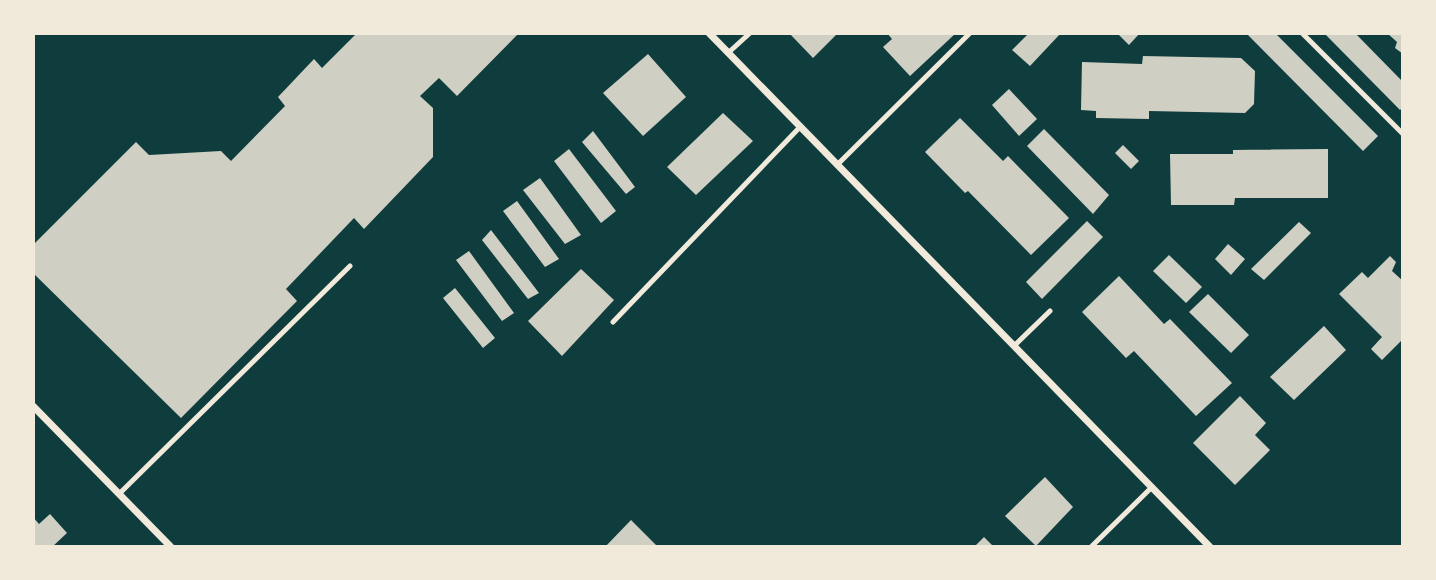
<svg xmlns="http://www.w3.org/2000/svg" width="1436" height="580" font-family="'Fira Sans',sans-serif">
<rect width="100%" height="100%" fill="#0f3d3e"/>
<!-- building -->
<path fill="#cfcfc3" d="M 357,33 L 519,33 L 457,96 L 439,78 L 420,96 L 433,108 L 433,157 L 364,229 L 354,218 L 286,289 L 297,301 L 181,418 L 33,273 L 33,245 L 136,142 L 149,155 L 221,151 L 231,161 L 285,106 L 278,97 L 314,59 L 322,68 Z
M 789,33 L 838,33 L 813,58 Z
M 887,33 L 956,33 L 910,76 L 883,47 L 892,39 Z
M 1029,33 L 1061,33 L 1030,66 L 1012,50 Z
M 1117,33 L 1140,33 L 1129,45 Z
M 1246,33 L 1275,33 L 1378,136 L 1363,151 Z
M 1324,33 L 1355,33 L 1403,82 L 1403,107 L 1400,110 Z
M 1387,33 L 1403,33 L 1403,54 L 1395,48 L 1397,42 Z
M 648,54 L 686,97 L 643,136 L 603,93 Z
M 1143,56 L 1241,58 L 1255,71 L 1254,104 L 1245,113 L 1149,111 L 1149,119 L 1096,118 L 1096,111 L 1081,110 L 1082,62 L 1142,64 Z
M 1009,89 L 1037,119 L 1019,136 L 992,105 Z
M 723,113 L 753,141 L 696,195 L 667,167 Z
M 960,118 L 1003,161 L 1008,156 L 1069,218 L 1031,255 L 968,191 L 965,193 L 925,152 Z
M 1044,129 L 1109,195 L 1093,214 L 1027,146 Z
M 593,131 L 635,187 L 626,194 L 582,142 Z
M 1123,145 L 1139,161 L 1131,169 L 1115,153 Z
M 569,149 L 616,211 L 601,223 L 554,161 Z
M 1328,149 L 1328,198 L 1235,198 L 1234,205 L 1171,205 L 1170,154 L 1233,154 L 1233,150 Z
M 540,178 L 581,235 L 565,244 L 523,190 Z
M 517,201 L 559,259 L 545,267 L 503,211 Z
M 1087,221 L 1103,237 L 1042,299 L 1026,282 Z
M 1299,222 L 1311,233 L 1264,280 L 1251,269 Z
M 491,230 L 539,293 L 528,299 L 482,240 Z
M 1228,244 L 1245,259 L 1231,275 L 1215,259 Z
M 469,251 L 514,313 L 502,321 L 456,260 Z
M 1169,255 L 1202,287 L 1186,303 L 1153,271 Z
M 1390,256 L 1396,262 L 1392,271 L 1403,281 L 1403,339 L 1382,360 L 1371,349 L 1382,337 L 1339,294 L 1362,272 L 1368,278 Z
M 581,269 L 614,300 L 562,356 L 528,321 Z
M 1119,276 L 1164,324 L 1170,319 L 1232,383 L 1196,416 L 1134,351 L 1126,358 L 1082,312 Z
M 455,288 L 495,338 L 483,348 L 443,298 Z
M 1208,294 L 1249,335 L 1231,353 L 1189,312 Z
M 1324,326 L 1346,350 L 1294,400 L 1270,377 Z
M 1240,396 L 1266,423 L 1255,435 L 1270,450 L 1235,485 L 1193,443 Z
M 1045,477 L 1073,507 L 1036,546 L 1005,516 Z
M 50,514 L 67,533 L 52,547 L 33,547 L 33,517 L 39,524 Z
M 631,520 L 658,547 L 605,547 Z
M 984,537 L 994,547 L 974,547 Z"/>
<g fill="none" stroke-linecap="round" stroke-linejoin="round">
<!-- service -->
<path stroke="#f1e9da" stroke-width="5" d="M 1302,33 L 1403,134
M 728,53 L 750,33
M 837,165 L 970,33
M 613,322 L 800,127
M 1014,346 L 1050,311
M 119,494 L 350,266
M 1091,547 L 1152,487"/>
<!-- minor -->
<path stroke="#f1e9da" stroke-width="7" d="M 709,33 L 1210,547
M 33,406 L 171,547"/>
</g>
<!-- border -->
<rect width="1436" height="580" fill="none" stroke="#f1e9da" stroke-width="70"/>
</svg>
